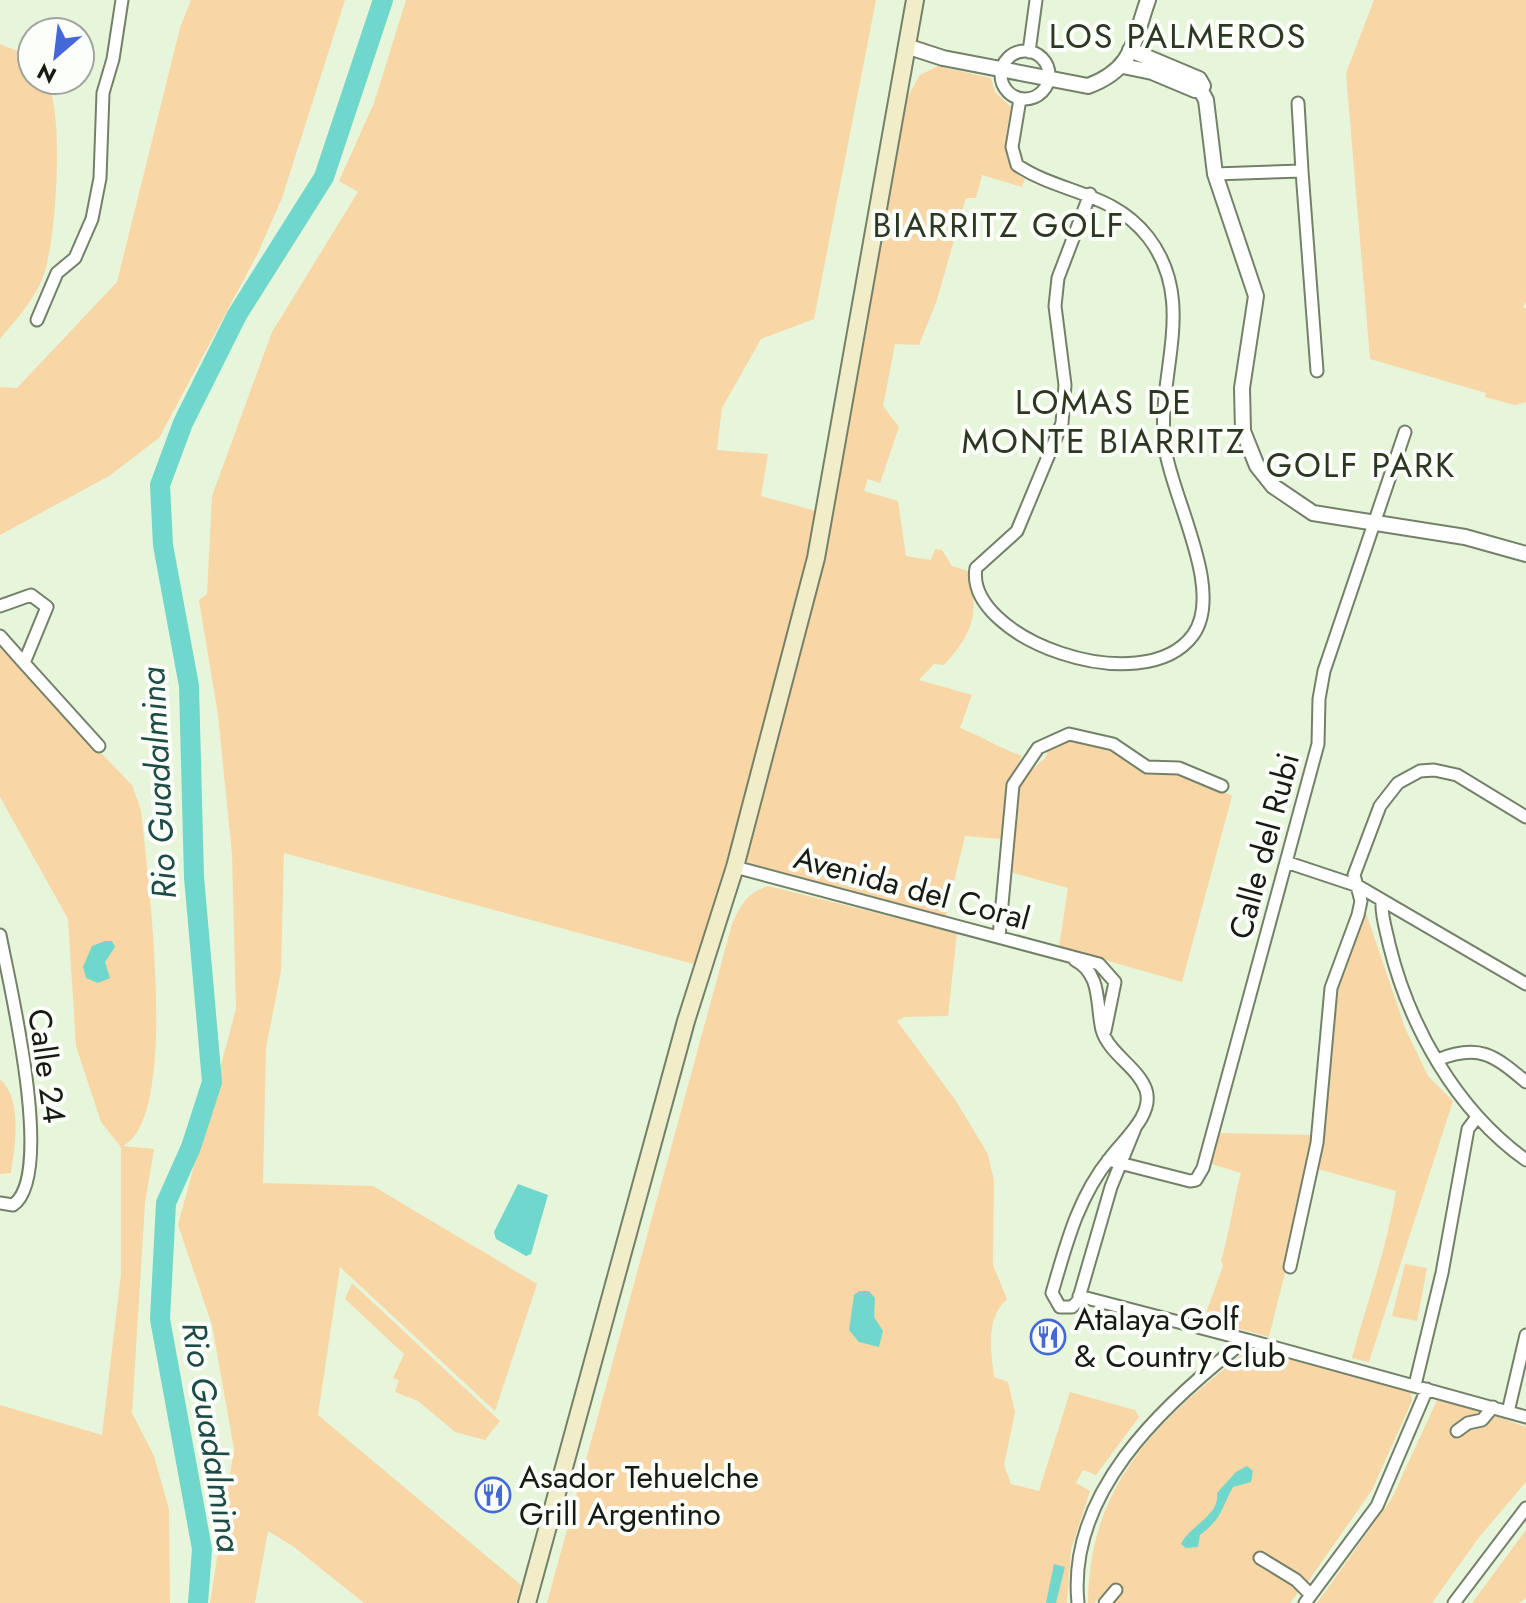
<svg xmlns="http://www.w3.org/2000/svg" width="1526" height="1603" font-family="Jost,sans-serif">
<rect width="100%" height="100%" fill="#e7f6db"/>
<!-- green -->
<path fill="#f8d6a5" d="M 191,0 L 345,0 L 282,198 L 257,255 L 159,438 L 109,476 L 0,535 L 0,387 L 17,388 L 117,282 L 180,28 Z
M 406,0 L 876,0 L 814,319 L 761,339 L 722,408 L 717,450 L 768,454 L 761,496 L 816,511 L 787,647 L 697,965 L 284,853 L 281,971 L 266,1048 L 263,1183 L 373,1186 L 537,1284 L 495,1411 L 340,1267 L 318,1415 L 521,1585 L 516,1603 L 364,1603 L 294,1547 L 268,1531 L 255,1603 L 210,1603 L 234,1449 L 212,1325 L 178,1225 L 236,1009 L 232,854 L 218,715 L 199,600 L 207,594 L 212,496 L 272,332 L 358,192 L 339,181 L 374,103 Z
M 1374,0 L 1526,0 L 1526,302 L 1523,307 L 1526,309 L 1526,402 L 1515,405 L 1485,397 L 1486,393 L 1370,359 L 1346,73 Z
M 0,44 L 32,57 L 32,80 L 46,80 C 65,111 56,235 45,271 C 37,297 17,319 0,339 Z
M 938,66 L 991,78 L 995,92 L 1011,107 C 1007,134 996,164 1025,179 L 1022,187 L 982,175 L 976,198 L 966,198 L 937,300 L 919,345 L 895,344 L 883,406 L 899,427 L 880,483 L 868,479 L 864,491 L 898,501 L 906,556 L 931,560 L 935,549 L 942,550 L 952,566 L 968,571 C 980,612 973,634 944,665 L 934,664 L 919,680 L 972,695 L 960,728 C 983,737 999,748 1022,756 L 1010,779 L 1002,839 L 965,836 L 945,919 L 750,865 L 744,857 L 907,98 L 920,75 Z
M 0,648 L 132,785 L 141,810 C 147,872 181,1116 123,1146 L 154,1149 L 145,1203 L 132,1413 L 154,1456 L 169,1509 L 170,1603 L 0,1603 L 0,1405 L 102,1435 L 121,1274 L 121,1147 L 101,1122 L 76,1046 L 68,919 L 0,797 Z
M 1081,738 L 1098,743 L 1143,769 L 1186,773 L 1232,796 L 1182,982 L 1059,947 L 1068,888 L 1010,872 L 1021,780 L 1046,757 L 1049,748 L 1063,741 Z
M 768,886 L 957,933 L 948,1016 L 905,1017 L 897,1021 L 956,1101 L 988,1154 L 994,1181 L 993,1265 L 1007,1299 C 985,1319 991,1350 994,1377 L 1008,1382 L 1015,1412 L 1004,1465 L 1011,1484 L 1039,1491 L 1070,1392 L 1135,1410 L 1139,1417 L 1096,1475 L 1083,1470 L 1076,1483 L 1090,1491 L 1071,1550 L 1067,1603 L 547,1603 L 732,924 C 741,904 747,893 768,886 Z
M 1364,907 L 1405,1028 L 1428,1076 L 1453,1101 L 1369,1362 L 1352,1358 C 1367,1302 1387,1248 1396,1191 L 1318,1169 L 1333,1049 L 1334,997 L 1361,927 Z
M 0,1079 C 23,1100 15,1146 11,1173 L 0,1174 Z
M 1220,1133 L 1314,1135 L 1305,1193 L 1269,1337 L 1204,1319 L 1223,1266 L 1221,1261 C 1230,1231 1233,1202 1241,1173 L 1212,1164 Z
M 1405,1264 L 1427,1268 L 1417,1321 L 1392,1316 Z
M 352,1283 L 500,1421 L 485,1440 L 455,1432 L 418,1401 L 395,1392 L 399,1380 L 393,1378 L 404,1354 L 345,1299 Z
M 1250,1348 L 1411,1391 L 1412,1401 L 1372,1490 L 1307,1583 L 1267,1555 L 1255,1560 L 1299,1591 L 1290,1603 L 1113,1603 L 1123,1591 L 1112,1587 L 1094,1603 L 1088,1603 C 1089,1480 1161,1419 1250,1348 Z
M 1438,1398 L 1483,1413 L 1456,1423 L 1453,1430 C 1467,1434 1485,1427 1496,1416 L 1526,1427 L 1526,1482 L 1480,1536 L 1432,1603 L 1317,1603 L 1392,1498 Z
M 1526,1530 L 1526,1598 L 1519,1603 L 1472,1603 Z"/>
<!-- water -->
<path fill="#6fd7cb" d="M 105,941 L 112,941 L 115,947 L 105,962 L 110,978 L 98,983 L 86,978 L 83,967 L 92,946 Z
M 518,1184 L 548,1195 L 531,1254 L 526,1256 L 496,1239 L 494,1232 Z
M 859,1291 L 869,1291 L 875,1298 L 874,1317 L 883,1331 L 879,1347 L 859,1342 L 849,1330 L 854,1295 Z
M 1247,1466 L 1253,1471 L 1251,1482 L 1233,1487 C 1220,1511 1223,1517 1200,1535 L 1198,1547 L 1186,1548 L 1181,1544 C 1191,1524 1220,1516 1217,1493 L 1236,1472 Z
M 1054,1564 L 1065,1567 L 1056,1603 L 1046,1603 Z"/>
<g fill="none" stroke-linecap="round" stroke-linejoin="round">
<!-- river -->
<path stroke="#6fd7cb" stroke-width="20" d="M 198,1603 L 202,1549 L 160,1319 L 166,1203 L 191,1147 L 212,1082 L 194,877 L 189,686 L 163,545 L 160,485 L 183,423 L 237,315 L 324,177 L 383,0"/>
<!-- minor casing -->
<g stroke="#748169" stroke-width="15">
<path id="minor" d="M1001 75a24 24 0 1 1 48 0a24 24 0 1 1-48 0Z
M 1029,52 L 1036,0
M 1020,99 L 1012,147 L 1017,165 C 1060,194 1112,191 1148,237 C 1199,303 1155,376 1165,448 C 1172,498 1225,591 1193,635 C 1143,703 964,638 976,568 L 1017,531 L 1062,423 L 1065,385 L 1055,306 L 1058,278 L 1090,194
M 1298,103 L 1302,171
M 1215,174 L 1302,171 L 1317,371
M 37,320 L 57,273 L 75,258 L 92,219 L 100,178 L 103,93 L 113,59 L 122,0
M 0,606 L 31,595 L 47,607 L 24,663 L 0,636
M 24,663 L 99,746
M 1286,862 L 1358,886 L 1526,984
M 735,867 L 1099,964 L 1115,982 L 1105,1031
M 1382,901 C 1381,916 1386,929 1389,944 C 1409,1026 1456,1110 1526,1160
M 0,935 C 9,982 56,1176 13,1205 L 0,1203
M 999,937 L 1013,785 L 1038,748 L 1069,734 L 1113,744 L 1147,767 L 1179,768 L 1222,786
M 1075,960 C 1102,974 1096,1005 1102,1030 C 1109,1054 1138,1067 1146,1090 C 1154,1115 1123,1140 1110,1158 C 1078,1197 1066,1245 1052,1293 L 1060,1307 L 1072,1307 L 1078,1301 L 1111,1187 L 1136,1126
M 1437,1060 C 1479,1043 1494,1055 1526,1082
M 1108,1160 L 1190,1181 L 1196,1180 L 1203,1168 L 1318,744 L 1319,699 L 1324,671 L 1405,432
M 1290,1267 L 1317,1143 L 1331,988 L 1358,915 L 1361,901 L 1354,875 L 1380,806 L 1398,783 L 1420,771 L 1434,770 L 1457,775 L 1526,817
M 1079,1296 L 1251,1341
M 1415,1385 L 1442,1273 L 1468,1129 L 1477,1117
M 1508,1412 L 1526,1335
M 1457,1431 L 1468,1423 L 1482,1420 L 1493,1407
M 1260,1558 L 1296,1580 L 1311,1595
M 1078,1603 C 1067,1494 1161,1407 1238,1346 L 1251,1341 L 1526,1417
M 1105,1603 L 1116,1590
M 1305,1603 L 1377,1506 L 1427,1389
M 1454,1603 L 1526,1508"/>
</g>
<!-- tertiary casing -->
<g stroke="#748169" stroke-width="18">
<path id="tertiary" d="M 906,46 L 943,58 L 1088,86 C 1134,69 1133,42 1148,0
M 1123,66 L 1152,72 L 1195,90 L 1203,86 L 1199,79 L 1130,50
M 1200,89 L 1206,100 L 1215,174 L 1256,296 L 1242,388 L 1243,431 L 1257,466 L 1273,486 L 1313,513 L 1465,537 L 1526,554"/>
</g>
<!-- secondary casing -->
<g stroke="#748169" stroke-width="20">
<path id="secondary" d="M 527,1603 L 686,1021 L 735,867 L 816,558 L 915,0"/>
</g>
<!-- minor -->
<use href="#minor" stroke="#fff" stroke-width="11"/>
<!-- tertiary -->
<use href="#tertiary" stroke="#fff" stroke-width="14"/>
<!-- secondary -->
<use href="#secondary" stroke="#f1edc9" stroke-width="16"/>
</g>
<!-- icons -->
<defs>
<g id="restaurant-ring" transform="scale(1.8)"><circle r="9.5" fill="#fbfef9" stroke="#4467da" stroke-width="1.5"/><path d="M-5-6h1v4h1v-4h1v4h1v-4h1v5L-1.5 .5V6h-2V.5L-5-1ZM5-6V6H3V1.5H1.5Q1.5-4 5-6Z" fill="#4467da"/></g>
</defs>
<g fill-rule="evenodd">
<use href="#restaurant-ring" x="1048" y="1337"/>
<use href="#restaurant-ring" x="493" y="1495"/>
</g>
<g text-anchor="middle" stroke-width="8" stroke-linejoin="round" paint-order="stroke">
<!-- street labels -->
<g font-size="32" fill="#171c12" stroke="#fbfef9">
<text transform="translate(1264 846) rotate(-75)" y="11">Calle del Rubi</text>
<text transform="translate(912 888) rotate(15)" y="11">Avenida del Coral</text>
<text transform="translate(47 1066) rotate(82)" y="11">Calle 24</text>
</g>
<!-- poi labels -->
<g font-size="32" fill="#171c12" stroke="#fbfef9" text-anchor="start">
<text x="1074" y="1330">Atalaya Golf<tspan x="1074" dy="37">&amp; Country Club</tspan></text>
<text x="519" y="1488">Asador Tehuelche<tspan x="519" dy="37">Grill Argentino</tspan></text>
</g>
<!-- neighbourhood labels -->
<g font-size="34" letter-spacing="2" fill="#2d3823" stroke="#fbfef9">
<text x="1178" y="48">LOS PALMEROS</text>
<text x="999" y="237">BIARRITZ GOLF</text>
<text x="1104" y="414">LOMAS DE<tspan x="1104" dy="39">MONTE BIARRITZ</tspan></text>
<text x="1361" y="477">GOLF PARK</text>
</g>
<!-- water labels -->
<g font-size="34" font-style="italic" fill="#1d4c47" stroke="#fbfef9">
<text transform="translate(158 783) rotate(-93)" y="12">Rio Guadalmina</text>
<text transform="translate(212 1437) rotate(81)" y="12">Rio Guadalmina</text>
</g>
</g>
<!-- north arrow -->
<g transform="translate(56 56) rotate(208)"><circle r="38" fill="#fbfef9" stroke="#a0a49d" stroke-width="2"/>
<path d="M0-6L14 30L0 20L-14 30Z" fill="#4467da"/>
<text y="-12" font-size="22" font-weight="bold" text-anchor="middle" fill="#171c12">N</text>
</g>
</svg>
